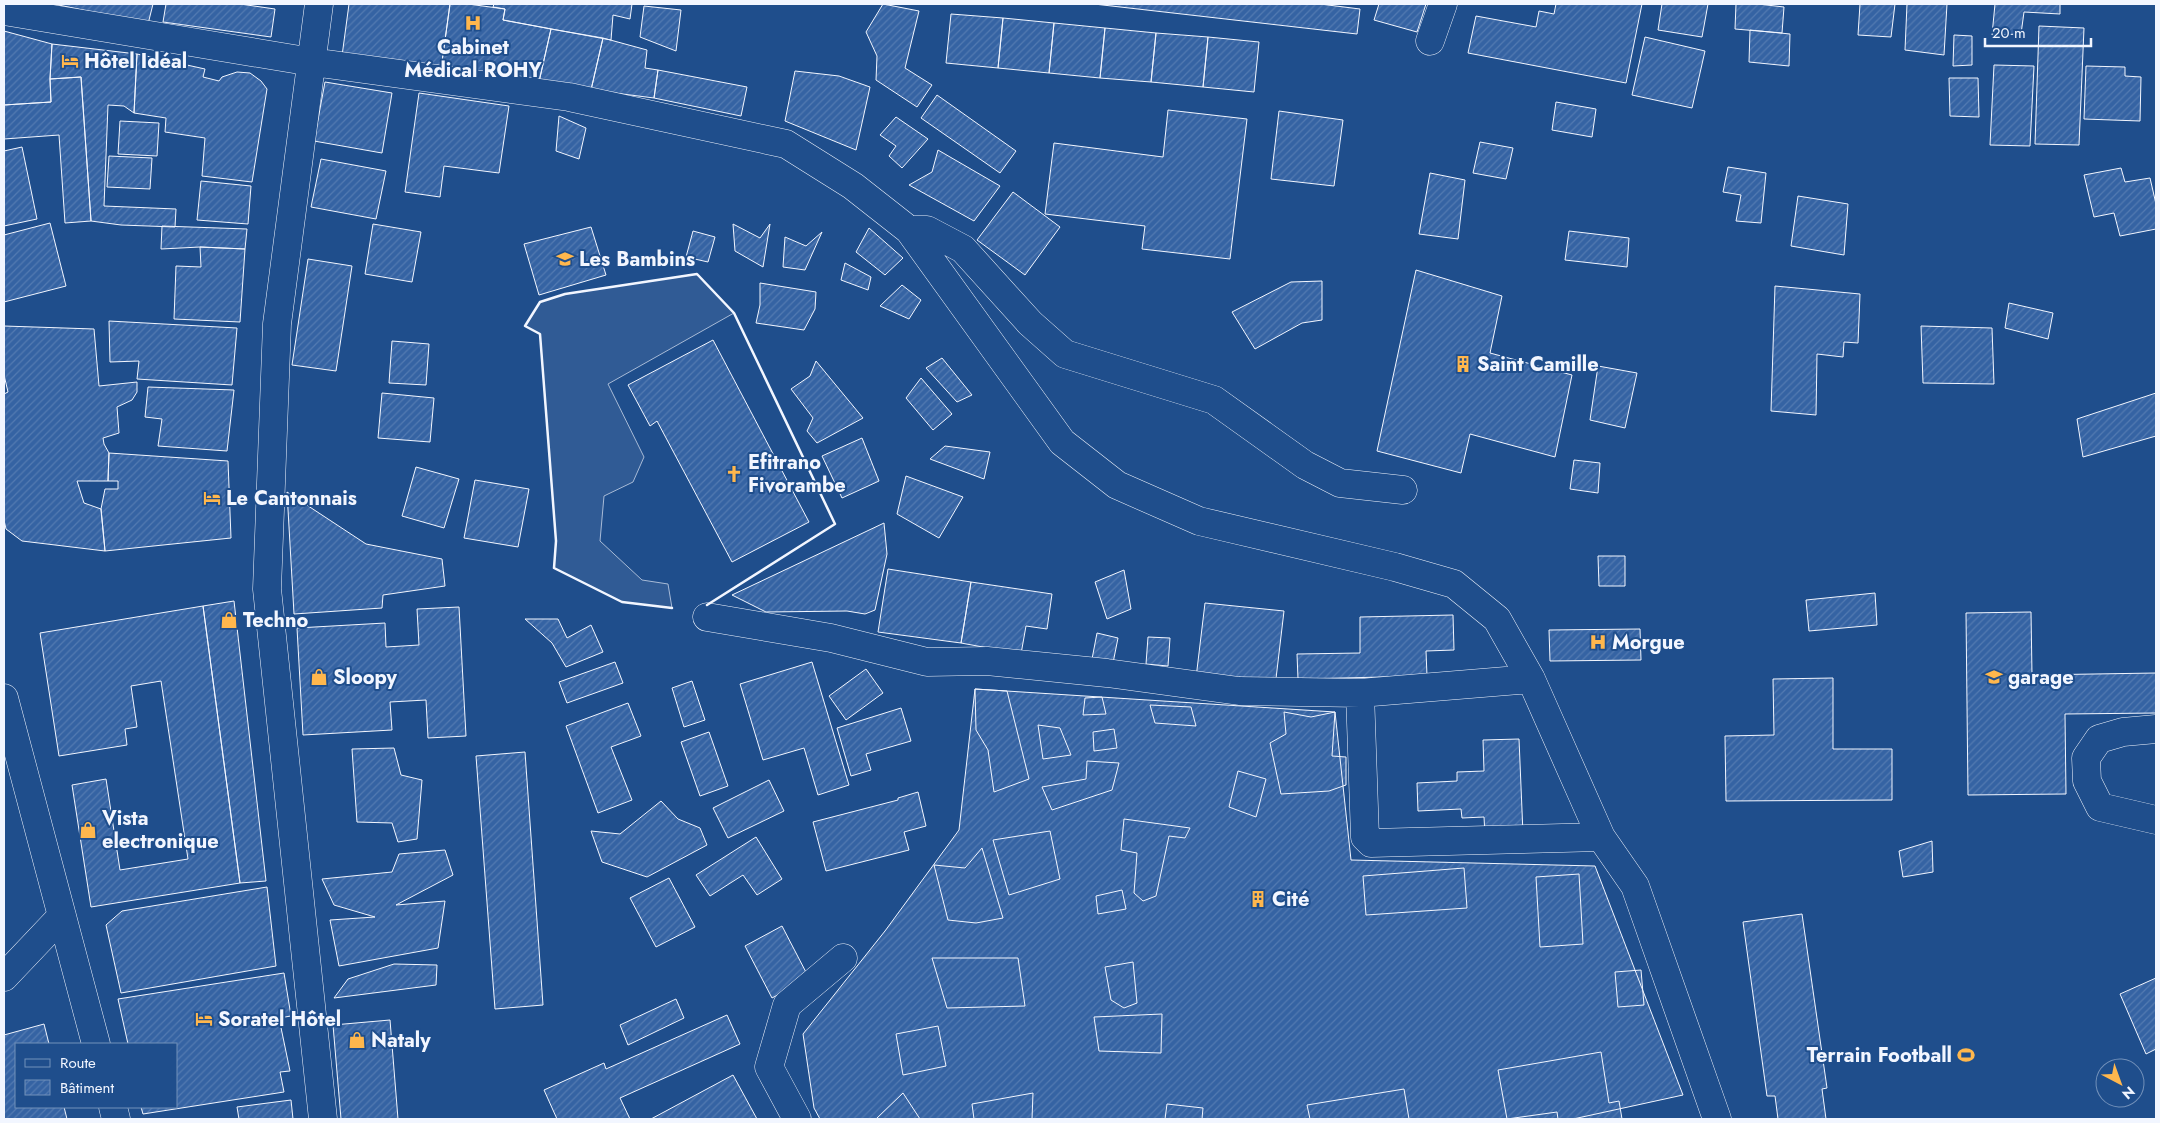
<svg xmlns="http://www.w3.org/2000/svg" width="2160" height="1123" font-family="Jost,sans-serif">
<defs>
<pattern id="building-hatch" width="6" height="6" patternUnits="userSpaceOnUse" patternTransform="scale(1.25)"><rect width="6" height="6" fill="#3563a3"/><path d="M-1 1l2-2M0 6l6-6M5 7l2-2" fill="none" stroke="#537ab1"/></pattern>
</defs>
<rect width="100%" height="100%" fill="#1f4e8c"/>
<!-- garden -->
<path fill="#305b95" stroke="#a8bbd7" d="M 697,274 L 734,313 L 608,384 L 644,457 L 633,482 L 604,496 L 600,541 L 642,580 L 668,584 L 672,608 L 622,602 L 554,568 L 556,541 L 540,334 L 525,326 L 540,302 L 565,294 Z"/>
<!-- building -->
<path fill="url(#building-hatch)" stroke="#f2f6ff" d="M 54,4 L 153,4 L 148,24 Z
M 166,4 L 240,4 L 275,9 L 271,37 L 163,22 Z
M 349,4 L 450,4 L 441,69 L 342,56 Z
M 450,4 L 468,4 L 505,9 L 503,20 L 551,29 L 539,82 L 441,69 Z
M 494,4 L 632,4 L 630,19 L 613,15 L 611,40 L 503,20 L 505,9 L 493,7 Z
M 883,4 L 919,11 L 905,68 L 932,85 L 917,107 L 876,80 L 877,56 L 866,32 Z
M 1094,4 L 1320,4 L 1360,9 L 1357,34 Z
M 1379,4 L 1426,4 L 1417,32 L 1374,20 Z
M 1556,4 L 1642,4 L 1626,83 L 1468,53 L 1476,16 L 1536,27 L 1539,11 L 1554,14 Z
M 1662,4 L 1708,4 L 1702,37 L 1658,30 Z
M 1736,4 L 1758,4 L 1784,7 L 1782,33 L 1735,29 Z
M 1860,4 L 1895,4 L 1891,37 L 1858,35 Z
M 1907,4 L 1947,4 L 1944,55 L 1905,50 Z
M 1995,4 L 2060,4 L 2060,14 L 2024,12 L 2021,34 L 1992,35 Z
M 644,6 L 681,10 L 676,51 L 640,37 Z
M 951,14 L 1003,18 L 998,68 L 946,63 Z
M 1003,18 L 1054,23 L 1049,73 L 998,68 Z
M 1054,23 L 1105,28 L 1100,78 L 1049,73 Z
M 2039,26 L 2084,28 L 2079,145 L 2035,144 Z
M 1105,28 L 1156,33 L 1151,82 L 1100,78 Z
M 551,29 L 603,38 L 591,90 L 538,86 Z
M 1750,30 L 1790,34 L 1789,66 L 1749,62 Z
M 4,31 L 52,44 L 50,79 L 51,102 L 4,105 Z
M 1156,33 L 1208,37 L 1203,87 L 1151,82 Z
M 1954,35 L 1972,36 L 1972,65 L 1953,66 Z
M 1208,37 L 1259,42 L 1254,92 L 1203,87 Z
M 1645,37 L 1705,51 L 1692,108 L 1632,95 Z
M 603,38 L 647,50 L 645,68 L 658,70 L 654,98 L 591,90 Z
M 52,44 L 137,54 L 134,113 L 124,106 L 108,105 L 104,206 L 176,209 L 175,227 L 121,225 L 91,221 L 81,77 L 50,79 Z
M 137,54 L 205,69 L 203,77 L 219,81 L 222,77 L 237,72 L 250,73 L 261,81 L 267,89 L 252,182 L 202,176 L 205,138 L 165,132 L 166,118 L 134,113 Z
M 1994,65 L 2034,66 L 2030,146 L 1990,145 Z
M 2086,66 L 2125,67 L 2125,76 L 2141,77 L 2140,121 L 2084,119 Z
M 658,70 L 747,87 L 741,116 L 654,98 Z
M 795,71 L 839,76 L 870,87 L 856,150 L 785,121 Z
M 81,77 L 91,221 L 65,223 L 59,135 L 4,139 L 4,105 L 51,102 L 50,79 Z
M 1949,78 L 1978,78 L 1979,117 L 1950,116 Z
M 325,82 L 392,93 L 382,153 L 314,141 Z
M 419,93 L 509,106 L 499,173 L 444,166 L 440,197 L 405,192 Z
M 937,95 L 1016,151 L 1000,173 L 921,118 Z
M 1556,102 L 1596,109 L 1592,137 L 1552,130 Z
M 1168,110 L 1247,119 L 1230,259 L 1142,249 L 1145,226 L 1045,214 L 1054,143 L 1163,157 Z
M 1279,111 L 1343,120 L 1334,186 L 1271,179 Z
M 559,116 L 586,128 L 579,159 L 556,151 Z
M 896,117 L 928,139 L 902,168 L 889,156 L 896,146 L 880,135 Z
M 120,121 L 159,123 L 157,156 L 118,154 Z
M 1480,142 L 1513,148 L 1506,179 L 1473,173 Z
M 22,147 L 37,219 L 4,226 L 4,151 Z
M 938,150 L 1000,186 L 974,221 L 909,185 L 932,172 Z
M 109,156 L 152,158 L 150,189 L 107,187 Z
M 321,159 L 386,171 L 376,219 L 311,207 Z
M 1728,167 L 1766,173 L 1761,223 L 1736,221 L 1741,195 L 1723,192 Z
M 2121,168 L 2125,182 L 2150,178 L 2156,204 L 2156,229 L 2120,236 L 2114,213 L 2094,217 L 2084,175 Z
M 1430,173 L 1465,180 L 1458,239 L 1419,234 Z
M 201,181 L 251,186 L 248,224 L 197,220 Z
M 1013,192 L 1060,227 L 1025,275 L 977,240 Z
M 1798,196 L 1848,204 L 1844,255 L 1791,246 Z
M 50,223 L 66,286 L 4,302 L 4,235 Z
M 373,224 L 421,232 L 412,282 L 365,274 Z
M 733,224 L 760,238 L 770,224 L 763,267 L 735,251 Z
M 162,226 L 247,229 L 245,249 L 200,247 L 161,249 Z
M 591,227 L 606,275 L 539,295 L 524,244 Z
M 869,228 L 903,258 L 885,275 L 856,252 Z
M 693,231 L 715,237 L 708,262 L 686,257 Z
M 1569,231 L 1629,238 L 1627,267 L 1565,260 Z
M 822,232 L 805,270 L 783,267 L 785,237 L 806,246 Z
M 200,247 L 245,249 L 240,322 L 174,319 L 176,266 L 201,267 Z
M 308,259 L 352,266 L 336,371 L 292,365 Z
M 845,263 L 871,277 L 868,290 L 841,280 Z
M 1416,270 L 1502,296 L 1490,353 L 1572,375 L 1555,457 L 1470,434 L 1461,473 L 1377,451 Z
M 1322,281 L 1322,320 L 1302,323 L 1255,349 L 1232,312 L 1291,282 Z
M 760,283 L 816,292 L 815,309 L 804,330 L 756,323 L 760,305 Z
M 902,285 L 921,300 L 909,319 L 880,306 Z
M 1775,286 L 1860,294 L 1858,343 L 1844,342 L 1843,357 L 1817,354 L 1816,415 L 1771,411 Z
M 2009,303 L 2053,313 L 2048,339 L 2005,328 Z
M 109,321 L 237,328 L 232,385 L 137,379 L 139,361 L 110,362 Z
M 4,326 L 94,329 L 99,386 L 137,382 L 137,392 L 132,400 L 117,407 L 119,433 L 103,438 L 104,444 L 109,453 L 108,481 L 77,481 L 84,503 L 101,509 L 105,551 L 22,541 L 6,529 L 4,520 L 4,394 L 8,392 L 4,375 Z
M 1921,326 L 1992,328 L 1994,384 L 1923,383 Z
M 713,340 L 809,522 L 732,562 L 657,421 L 650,426 L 628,385 Z
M 392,341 L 429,344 L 426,385 L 389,383 Z
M 942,358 L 972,395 L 957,402 L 926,368 Z
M 816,361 L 863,418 L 817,443 L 807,431 L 813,418 L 791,389 L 810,376 Z
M 1598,366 L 1637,373 L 1625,428 L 1590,420 Z
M 921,378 L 952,414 L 933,430 L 906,398 Z
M 148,387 L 234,390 L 227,451 L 158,446 L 162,419 L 145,417 Z
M 382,393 L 434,398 L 430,442 L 378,438 Z
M 2156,393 L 2156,436 L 2083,457 L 2077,419 Z
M 862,438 L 879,481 L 842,498 L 822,456 Z
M 945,446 L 990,452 L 984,479 L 930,459 Z
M 109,453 L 228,461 L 231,538 L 105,551 L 101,509 L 105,489 L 118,489 L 118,481 L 108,481 Z
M 1574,460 L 1600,463 L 1598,493 L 1570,489 Z
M 416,467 L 459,479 L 444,528 L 402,516 Z
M 906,476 L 963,497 L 939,538 L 897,514 Z
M 475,480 L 529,489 L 518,547 L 464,538 Z
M 287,492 L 366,544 L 442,559 L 445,586 L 383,595 L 382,608 L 294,614 Z
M 884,523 L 887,554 L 875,610 L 865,614 L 847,611 L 766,612 L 732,595 Z
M 1598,556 L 1625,556 L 1625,586 L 1599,586 Z
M 888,569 L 971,582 L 961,643 L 878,632 Z
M 1124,570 L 1131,609 L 1107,619 L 1095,582 Z
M 971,582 L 1052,594 L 1047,629 L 1026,626 L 1021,654 L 961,643 Z
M 1875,593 L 1877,625 L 1809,631 L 1806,600 Z
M 234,601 L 266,881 L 240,883 L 203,606 Z
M 1205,603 L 1284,611 L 1275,687 L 1196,678 Z
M 203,606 L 240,883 L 91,907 L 72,785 L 106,779 L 120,870 L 188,859 L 161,681 L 131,686 L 137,727 L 125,729 L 127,745 L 59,756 L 40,633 Z
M 459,607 L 466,736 L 428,738 L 426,700 L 390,702 L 392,730 L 303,735 L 297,628 L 385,623 L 386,647 L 419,645 L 417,609 Z
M 2031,612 L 2032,675 L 2156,673 L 2156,713 L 2065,714 L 2066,794 L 1968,795 L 1966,613 Z
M 1453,615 L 1454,650 L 1426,651 L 1427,676 L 1298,679 L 1297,654 L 1360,653 L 1360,617 Z
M 525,619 L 558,619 L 567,638 L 591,625 L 603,652 L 566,667 L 552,643 Z
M 1640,629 L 1641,660 L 1550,661 L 1549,630 Z
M 1097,633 L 1118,638 L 1113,663 L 1092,659 Z
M 1148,637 L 1170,638 L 1168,666 L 1146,664 Z
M 615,662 L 623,683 L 567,703 L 559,682 Z
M 812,662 L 849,785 L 818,795 L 804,748 L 763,760 L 740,684 Z
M 866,669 L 883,693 L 846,720 L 829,696 Z
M 1833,678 L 1833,749 L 1892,749 L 1892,800 L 1726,801 L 1725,736 L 1774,735 L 1773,679 Z
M 692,681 L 705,720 L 684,727 L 672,688 Z
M 975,689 L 1007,691 L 1029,779 L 994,792 L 988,750 L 976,730 Z
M 975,689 L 1335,712 L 1351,860 L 1595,866 L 1683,1095 L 1573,1119 L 820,1119 L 814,1108 L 803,1034 L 885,931 L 959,830 Z
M 1102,697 L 1106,714 L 1083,715 L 1085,698 Z
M 628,703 L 641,736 L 611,747 L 632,800 L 598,813 L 566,726 Z
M 1150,705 L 1191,707 L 1196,726 L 1155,723 Z
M 901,708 L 911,741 L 866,754 L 871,770 L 851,776 L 837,728 Z
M 1284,712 L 1311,717 L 1335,712 L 1332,756 L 1346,757 L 1346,785 L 1329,791 L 1281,794 L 1270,743 L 1286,734 Z
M 1038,725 L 1060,728 L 1071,755 L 1043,759 Z
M 1114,729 L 1117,748 L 1094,751 L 1093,732 Z
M 709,732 L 728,786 L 700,796 L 681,742 Z
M 1519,739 L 1523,834 L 1485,835 L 1484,817 L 1462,818 L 1461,809 L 1418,811 L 1417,783 L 1457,781 L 1457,772 L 1484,771 L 1483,740 Z
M 394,748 L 401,775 L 422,780 L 417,839 L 398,842 L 392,823 L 357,822 L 352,749 Z
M 525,752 L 543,1005 L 495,1009 L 476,756 Z
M 1087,761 L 1119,763 L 1112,790 L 1052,810 L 1042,787 L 1086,779 Z
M 1238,771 L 1266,779 L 1256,817 L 1229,807 Z
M 769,780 L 784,811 L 728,838 L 713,808 Z
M 918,792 L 926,826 L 904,832 L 909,850 L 826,871 L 813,822 L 898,800 L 898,798 Z
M 661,801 L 678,819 L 700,828 L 707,845 L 647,877 L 602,862 L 591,831 L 620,834 Z
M 1124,819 L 1190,828 L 1185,838 L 1169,836 L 1156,896 L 1143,901 L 1134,893 L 1137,853 L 1121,850 Z
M 1050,831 L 1060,879 L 1009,895 L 993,840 Z
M 756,837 L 782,879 L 757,895 L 743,875 L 710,896 L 696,875 Z
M 1932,841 L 1933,872 L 1903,877 L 1899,851 Z
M 982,848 L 1003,918 L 976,923 L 948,920 L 934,865 L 965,868 Z
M 445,850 L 453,875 L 396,905 L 445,901 L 438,948 L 339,966 L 330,920 L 375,917 L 334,905 L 322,879 L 392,872 L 399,854 Z
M 1464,868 L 1467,908 L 1366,915 L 1363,876 Z
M 1579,874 L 1583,944 L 1540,947 L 1536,877 Z
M 669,878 L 695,927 L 656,947 L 630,898 Z
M 267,887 L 276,966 L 121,993 L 106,925 L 122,911 Z
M 1122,890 L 1126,909 L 1098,914 L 1096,896 Z
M 1802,914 L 1827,1088 L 1822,1089 L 1826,1119 L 1778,1119 L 1775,1096 L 1767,1096 L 1743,922 Z
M 782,926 L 809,978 L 772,998 L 745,946 Z
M 932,958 L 1018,958 L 1025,1006 L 947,1008 Z
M 1133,962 L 1137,1003 L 1124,1008 L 1111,1000 L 1105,967 Z
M 394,964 L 437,965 L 436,985 L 334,998 L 348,979 Z
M 1641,970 L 1644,1005 L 1618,1007 L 1615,972 Z
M 284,973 L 291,1016 L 279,1018 L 290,1071 L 280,1072 L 284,1092 L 143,1114 L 141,1107 L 176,1107 L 176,1044 L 128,1044 L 118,999 Z
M 2156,978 L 2156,1049 L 2146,1054 L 2120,994 Z
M 676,999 L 684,1018 L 628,1045 L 620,1025 Z
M 1162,1014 L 1161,1053 L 1099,1051 L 1094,1017 Z
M 727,1015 L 740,1044 L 620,1098 L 630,1119 L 557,1119 L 544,1090 L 604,1063 L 606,1069 Z
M 390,1020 L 398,1119 L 341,1119 L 333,1025 Z
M 44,1024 L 49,1044 L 16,1044 L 16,1107 L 64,1107 L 67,1119 L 4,1119 L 4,1035 Z
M 938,1026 L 946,1066 L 903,1075 L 896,1034 Z
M 1601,1052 L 1609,1103 L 1619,1101 L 1622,1119 L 1558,1119 L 1557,1112 L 1507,1119 L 1498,1070 Z
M 733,1075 L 757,1119 L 651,1119 Z
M 1404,1089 L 1409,1119 L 1310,1119 L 1307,1105 Z
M 903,1093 L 920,1119 L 876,1119 Z
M 1033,1093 L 1032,1119 L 974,1119 L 972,1104 Z
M 291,1100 L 293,1119 L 239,1119 L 237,1107 Z
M 1167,1104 L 1203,1108 L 1202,1119 L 1165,1119 Z"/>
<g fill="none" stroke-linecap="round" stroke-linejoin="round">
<!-- minor casing -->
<g stroke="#f2f6ff" stroke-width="29">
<path id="minor" d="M 319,4 L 277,324 L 267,589 L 323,1119
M 4,11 L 312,62 L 569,97 L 786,144 L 853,186 L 909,230 L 1062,442 L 1117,485 L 1199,521 L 1395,567 L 1454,584 L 1497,619 L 1531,679 L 1601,837 L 1635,886 L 1717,1119
M 1430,41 L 1443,4
M 909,230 L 927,230 L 963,249 L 1030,323 L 1065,354 L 1214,400 L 1305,465 L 1340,483 L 1403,490
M 707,617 L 831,638 L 927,662 L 987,661 L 1107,673 L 1239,691 L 1360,693 L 1531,679
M 1360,693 L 1365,837 L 1371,843 L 1601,837
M 4,698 L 96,1044
M 2156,729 L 2123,732 L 2099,739 L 2086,758 L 2087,781 L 2100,807 L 2156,820
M 4,977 L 62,916
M 113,1107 L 116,1119
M 797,1119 L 769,1067 L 787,1005 L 843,958"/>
</g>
<!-- minor -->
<use href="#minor" stroke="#1f4e8c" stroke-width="28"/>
<!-- wall -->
<path stroke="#f2f6ff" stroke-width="2.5" d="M 672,608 L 622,602 L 554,568 L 556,541 L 540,334 L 525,326 L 540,302 L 565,294 L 697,274 L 734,313 L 835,524 L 707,605"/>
</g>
<!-- icons -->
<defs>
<g id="hospital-bare" transform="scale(1.35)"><path d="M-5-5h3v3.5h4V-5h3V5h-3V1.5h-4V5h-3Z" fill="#ffb74d" stroke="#1f4e8c" stroke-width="2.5" paint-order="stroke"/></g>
<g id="hotel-bare" transform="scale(1.35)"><path d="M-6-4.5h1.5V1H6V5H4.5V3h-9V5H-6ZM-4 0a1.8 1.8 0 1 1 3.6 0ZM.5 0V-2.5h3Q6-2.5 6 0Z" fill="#ffb74d" stroke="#1f4e8c" stroke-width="2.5" paint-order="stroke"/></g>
<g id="school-bare" transform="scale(1.35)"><path d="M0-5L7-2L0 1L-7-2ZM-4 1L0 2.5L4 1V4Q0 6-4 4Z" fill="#ffb74d" stroke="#1f4e8c" stroke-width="2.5" paint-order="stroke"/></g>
<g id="building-bare" transform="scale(1.35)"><path d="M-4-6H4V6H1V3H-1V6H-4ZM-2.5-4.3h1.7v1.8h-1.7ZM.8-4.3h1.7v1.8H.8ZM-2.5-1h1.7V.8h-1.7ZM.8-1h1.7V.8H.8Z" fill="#ffb74d" stroke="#1f4e8c" stroke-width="2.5" paint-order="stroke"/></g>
<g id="church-bare" transform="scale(1.35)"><path d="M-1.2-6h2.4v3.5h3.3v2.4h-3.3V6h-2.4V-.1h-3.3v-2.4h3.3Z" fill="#ffb74d" stroke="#1f4e8c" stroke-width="2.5" paint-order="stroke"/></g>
<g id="shop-bare" transform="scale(1.35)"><path d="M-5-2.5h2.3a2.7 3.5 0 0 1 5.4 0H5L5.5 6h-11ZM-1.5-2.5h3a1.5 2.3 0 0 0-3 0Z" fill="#ffb74d" stroke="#1f4e8c" stroke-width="2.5" paint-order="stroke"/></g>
<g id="university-bare" transform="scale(1.35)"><path d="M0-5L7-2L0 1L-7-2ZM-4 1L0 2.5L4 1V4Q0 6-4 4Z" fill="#ffb74d" stroke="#1f4e8c" stroke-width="2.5" paint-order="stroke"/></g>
<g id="stadium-bare" transform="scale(1.35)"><path d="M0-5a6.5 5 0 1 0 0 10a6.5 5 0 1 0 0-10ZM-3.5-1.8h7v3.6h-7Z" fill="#ffb74d" stroke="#1f4e8c" stroke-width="2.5" paint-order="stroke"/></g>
</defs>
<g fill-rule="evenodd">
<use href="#hospital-bare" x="473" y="23"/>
<use href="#hotel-bare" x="70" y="61"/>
<use href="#school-bare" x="565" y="259"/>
<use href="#building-bare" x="1463" y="364"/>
<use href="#church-bare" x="734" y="474"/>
<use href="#hotel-bare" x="212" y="498"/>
<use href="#shop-bare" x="229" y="620"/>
<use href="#hospital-bare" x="1598" y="642"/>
<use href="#shop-bare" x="319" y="677"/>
<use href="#university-bare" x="1994" y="677"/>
<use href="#shop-bare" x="88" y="830"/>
<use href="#building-bare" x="1258" y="899"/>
<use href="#hotel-bare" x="204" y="1019"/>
<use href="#shop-bare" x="357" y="1040"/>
<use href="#stadium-bare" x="1966" y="1055"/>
</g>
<g text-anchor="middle" stroke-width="4" stroke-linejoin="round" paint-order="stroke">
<!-- poi labels -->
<g font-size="20" font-weight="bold" fill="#f2f6ff" stroke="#1f4e8c" text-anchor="start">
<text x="473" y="54" text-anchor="middle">Cabinet<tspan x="473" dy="23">Médical ROHY</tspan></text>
<text x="84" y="68">Hôtel Idéal</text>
<text x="579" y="266">Les Bambins</text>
<text x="1477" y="371">Saint Camille</text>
<text x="748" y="469">Efitrano<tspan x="748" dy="23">Fivorambe</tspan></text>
<text x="226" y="505">Le Cantonnais</text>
<text x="243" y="627">Techno</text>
<text x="1612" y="649">Morgue</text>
<text x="333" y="684">Sloopy</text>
<text x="2008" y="684">garage</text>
<text x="102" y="825">Vista<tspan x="102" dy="23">electronique</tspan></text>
<text x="1272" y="906">Cité</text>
<text x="218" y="1026">Soratel Hôtel</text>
<text x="371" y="1047">Nataly</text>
<text x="1952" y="1062" text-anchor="end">Terrain Football</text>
</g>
</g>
<!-- border -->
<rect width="2160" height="1123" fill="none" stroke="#f2f6ff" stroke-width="10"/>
<!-- legend -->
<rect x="15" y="1043" width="162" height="65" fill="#1f4e8c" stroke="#7391ba"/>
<rect x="25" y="1059" width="25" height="8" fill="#1f4e8c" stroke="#7391ba"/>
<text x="60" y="1068" font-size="15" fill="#f2f6ff">Route</text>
<rect x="25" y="1080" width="25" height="15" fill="url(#building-hatch)" stroke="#7391ba"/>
<text x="60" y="1093" font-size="15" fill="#f2f6ff">Bâtiment</text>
<!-- north arrow -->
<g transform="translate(2120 1083) rotate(139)"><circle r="24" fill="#1f4e8c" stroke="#7391ba"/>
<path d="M0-4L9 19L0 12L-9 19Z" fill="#ffb74d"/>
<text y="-8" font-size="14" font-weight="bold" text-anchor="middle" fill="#f2f6ff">N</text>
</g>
<!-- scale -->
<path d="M1985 38v8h106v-8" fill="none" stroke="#f2f6ff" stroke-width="2.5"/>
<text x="1992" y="38" font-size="15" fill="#f2f6ff" stroke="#1f4e8c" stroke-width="4" paint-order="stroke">20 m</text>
</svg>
